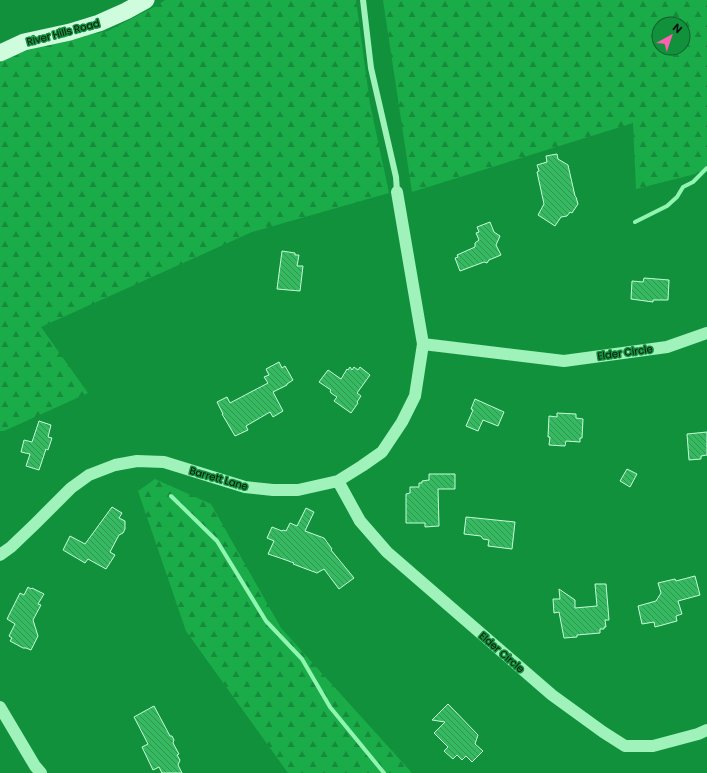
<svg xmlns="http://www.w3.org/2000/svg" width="707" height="773" font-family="Poppins,sans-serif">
<defs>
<pattern id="forest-firs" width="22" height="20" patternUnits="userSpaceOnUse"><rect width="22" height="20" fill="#1aac49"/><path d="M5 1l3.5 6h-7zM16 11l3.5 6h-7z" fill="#168b3b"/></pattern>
<pattern id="building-back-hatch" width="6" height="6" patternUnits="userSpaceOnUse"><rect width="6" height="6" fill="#36b961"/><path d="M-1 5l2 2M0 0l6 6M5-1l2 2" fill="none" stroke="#2c954f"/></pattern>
</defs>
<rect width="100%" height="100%" fill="#12913d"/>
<!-- forest -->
<path fill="url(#forest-firs)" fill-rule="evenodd" d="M 165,0 L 356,0 L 370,104 L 389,193 L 252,232 L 41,327 L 88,393 L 4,431 L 0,431 L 0,63 L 4,60 L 44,44 L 108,31 L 158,5 Z
M 383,0 L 707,0 L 707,171 L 636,189 L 633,123 L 412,192 ZM 659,24 L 683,24 L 683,48 L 659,48 Z
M 155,479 L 211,504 L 281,628 L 412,773 L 288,773 L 186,631 L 138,491 Z"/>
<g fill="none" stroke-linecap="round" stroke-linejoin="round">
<!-- stream -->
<path stroke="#90f5b0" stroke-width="4" d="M 635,222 L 667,206 L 677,197 L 683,187 L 693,182 L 707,168
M 171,496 L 217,541 L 266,621 L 302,659 L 330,707 L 384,773"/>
</g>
<!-- building -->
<path fill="url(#building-back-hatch)" stroke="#c6fdd8" d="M 557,154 L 558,159 L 568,165 L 575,196 L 576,197 L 578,204 L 572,213 L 570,212 L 567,216 L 561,217 L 555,226 L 538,215 L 544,204 L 537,172 L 539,171 L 537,165 L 547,162 L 546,156 Z
M 490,222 L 494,232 L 500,236 L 496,245 L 501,255 L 489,260 L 487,263 L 484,262 L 460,271 L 455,258 L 458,257 L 457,255 L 475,247 L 475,243 L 479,240 L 476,233 L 479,232 L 477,227 Z
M 282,251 L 295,253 L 295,255 L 299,255 L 297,266 L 303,266 L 300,291 L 277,289 Z
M 644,278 L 669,280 L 668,300 L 653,300 L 653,302 L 631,299 L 632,281 L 643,282 Z
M 279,362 L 282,368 L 285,366 L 293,380 L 287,384 L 287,385 L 273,392 L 283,411 L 273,417 L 270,412 L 246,426 L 248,430 L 235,436 L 222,414 L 223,414 L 217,402 L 227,397 L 230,403 L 268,383 L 264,377 L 269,375 L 266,369 Z
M 350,367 L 352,370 L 354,367 L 358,370 L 360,367 L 370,375 L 357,393 L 361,396 L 357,402 L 358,403 L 351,413 L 334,401 L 337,397 L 331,393 L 330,391 L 331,390 L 319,382 L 328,370 L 341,379 L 347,369 L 348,370 Z
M 475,399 L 504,412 L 498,426 L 483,420 L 478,431 L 466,426 L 473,410 L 471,409 Z
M 557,413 L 576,414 L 576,418 L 583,419 L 582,438 L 580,438 L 580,442 L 566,441 L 565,446 L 549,445 L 550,437 L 548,437 L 549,416 L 557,417 Z
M 39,421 L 51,425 L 48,437 L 52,438 L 48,450 L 46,449 L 39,470 L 26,466 L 30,454 L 21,452 L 24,440 L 32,442 Z
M 707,432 L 707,455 L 701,456 L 701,459 L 689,460 L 687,434 Z
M 627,469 L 637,474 L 630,487 L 620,481 Z
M 429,474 L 455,474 L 455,489 L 438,489 L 439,526 L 425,527 L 425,523 L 406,523 L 406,494 L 410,493 L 410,487 L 419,487 L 419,483 L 422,483 L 422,481 L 429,480 Z
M 112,507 L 122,513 L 119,518 L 125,521 L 125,529 L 123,533 L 119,535 L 110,552 L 115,555 L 106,569 L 88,559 L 85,563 L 63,550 L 70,536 L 85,544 Z
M 306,508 L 314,512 L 305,531 L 324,538 L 332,549 L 331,550 L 354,578 L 339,589 L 324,569 L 317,573 L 293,564 L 294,563 L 283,559 L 268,554 L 274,541 L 267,538 L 272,527 L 282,531 L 283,530 L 286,531 L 290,523 L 297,526 Z
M 466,517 L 515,522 L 512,549 L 488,546 L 489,540 L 483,539 L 481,536 L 464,534 Z
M 695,576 L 700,595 L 678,601 L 682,614 L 676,616 L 677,621 L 655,627 L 654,622 L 642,624 L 638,606 L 656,601 L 661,593 L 658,583 L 675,579 L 676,581 Z
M 595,584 L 606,584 L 609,620 L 605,620 L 606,627 L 604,627 L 604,629 L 600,629 L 600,633 L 577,635 L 577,637 L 564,638 L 559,612 L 554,613 L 553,599 L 560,599 L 559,589 L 575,600 L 575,608 L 597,606 Z
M 28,587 L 31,589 L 32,588 L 44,594 L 38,604 L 41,605 L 33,620 L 38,636 L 31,650 L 26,648 L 23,648 L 10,641 L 12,638 L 9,636 L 15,624 L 7,619 L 20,593 L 24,595 Z
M 448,704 L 478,735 L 475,744 L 483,751 L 472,762 L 466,756 L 462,760 L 457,755 L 453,759 L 444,751 L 448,747 L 434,733 L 445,722 L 432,720 Z
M 154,706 L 170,736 L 172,736 L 174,740 L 173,743 L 179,754 L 177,755 L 180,760 L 178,765 L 182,773 L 162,773 L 159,767 L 153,770 L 142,747 L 148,744 L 134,717 Z"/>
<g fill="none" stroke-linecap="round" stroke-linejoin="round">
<!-- lane -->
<path stroke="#9ff2b9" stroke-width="6" d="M 363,0 L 371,68 L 396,177 L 397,192"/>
<!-- street -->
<path stroke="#9ff2b9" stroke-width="12" d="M 423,344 L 564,361 L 667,347 L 707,333
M 338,481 L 360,521 L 387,552 L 552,695 L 603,732 L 625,746 L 653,746 L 698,734 L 707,730
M 0,555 L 11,547 L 35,524 L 71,488 L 89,475 L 115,465 L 137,461 L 164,462 L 245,487 L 273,490 L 298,490 L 338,481 L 362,466 L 382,452 L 402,422 L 415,396 L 423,344 L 397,192
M 0,707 L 35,766 L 41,773"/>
<!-- secondary -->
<path stroke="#cefcdd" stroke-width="17" d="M 0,53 L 24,42 L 70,32 L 99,23 L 126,11 L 146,0"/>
</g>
<g text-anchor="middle" stroke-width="3" stroke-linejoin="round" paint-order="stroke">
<!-- street labels -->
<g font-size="10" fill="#111" stroke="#12913d">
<text transform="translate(63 32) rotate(-15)" y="4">River Hills Road</text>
<text transform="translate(625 352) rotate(-8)" y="4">Elder Circle</text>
<text transform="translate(219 478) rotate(16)" y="4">Barrett Lane</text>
<text transform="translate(502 652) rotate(41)" y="4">Elder Circle</text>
</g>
</g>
<!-- north arrow -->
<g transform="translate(671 36) rotate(40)"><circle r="19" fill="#12913d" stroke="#125e2b"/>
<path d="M0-3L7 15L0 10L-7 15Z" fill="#ff60b2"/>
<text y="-6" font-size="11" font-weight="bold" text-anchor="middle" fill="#111111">N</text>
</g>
</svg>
